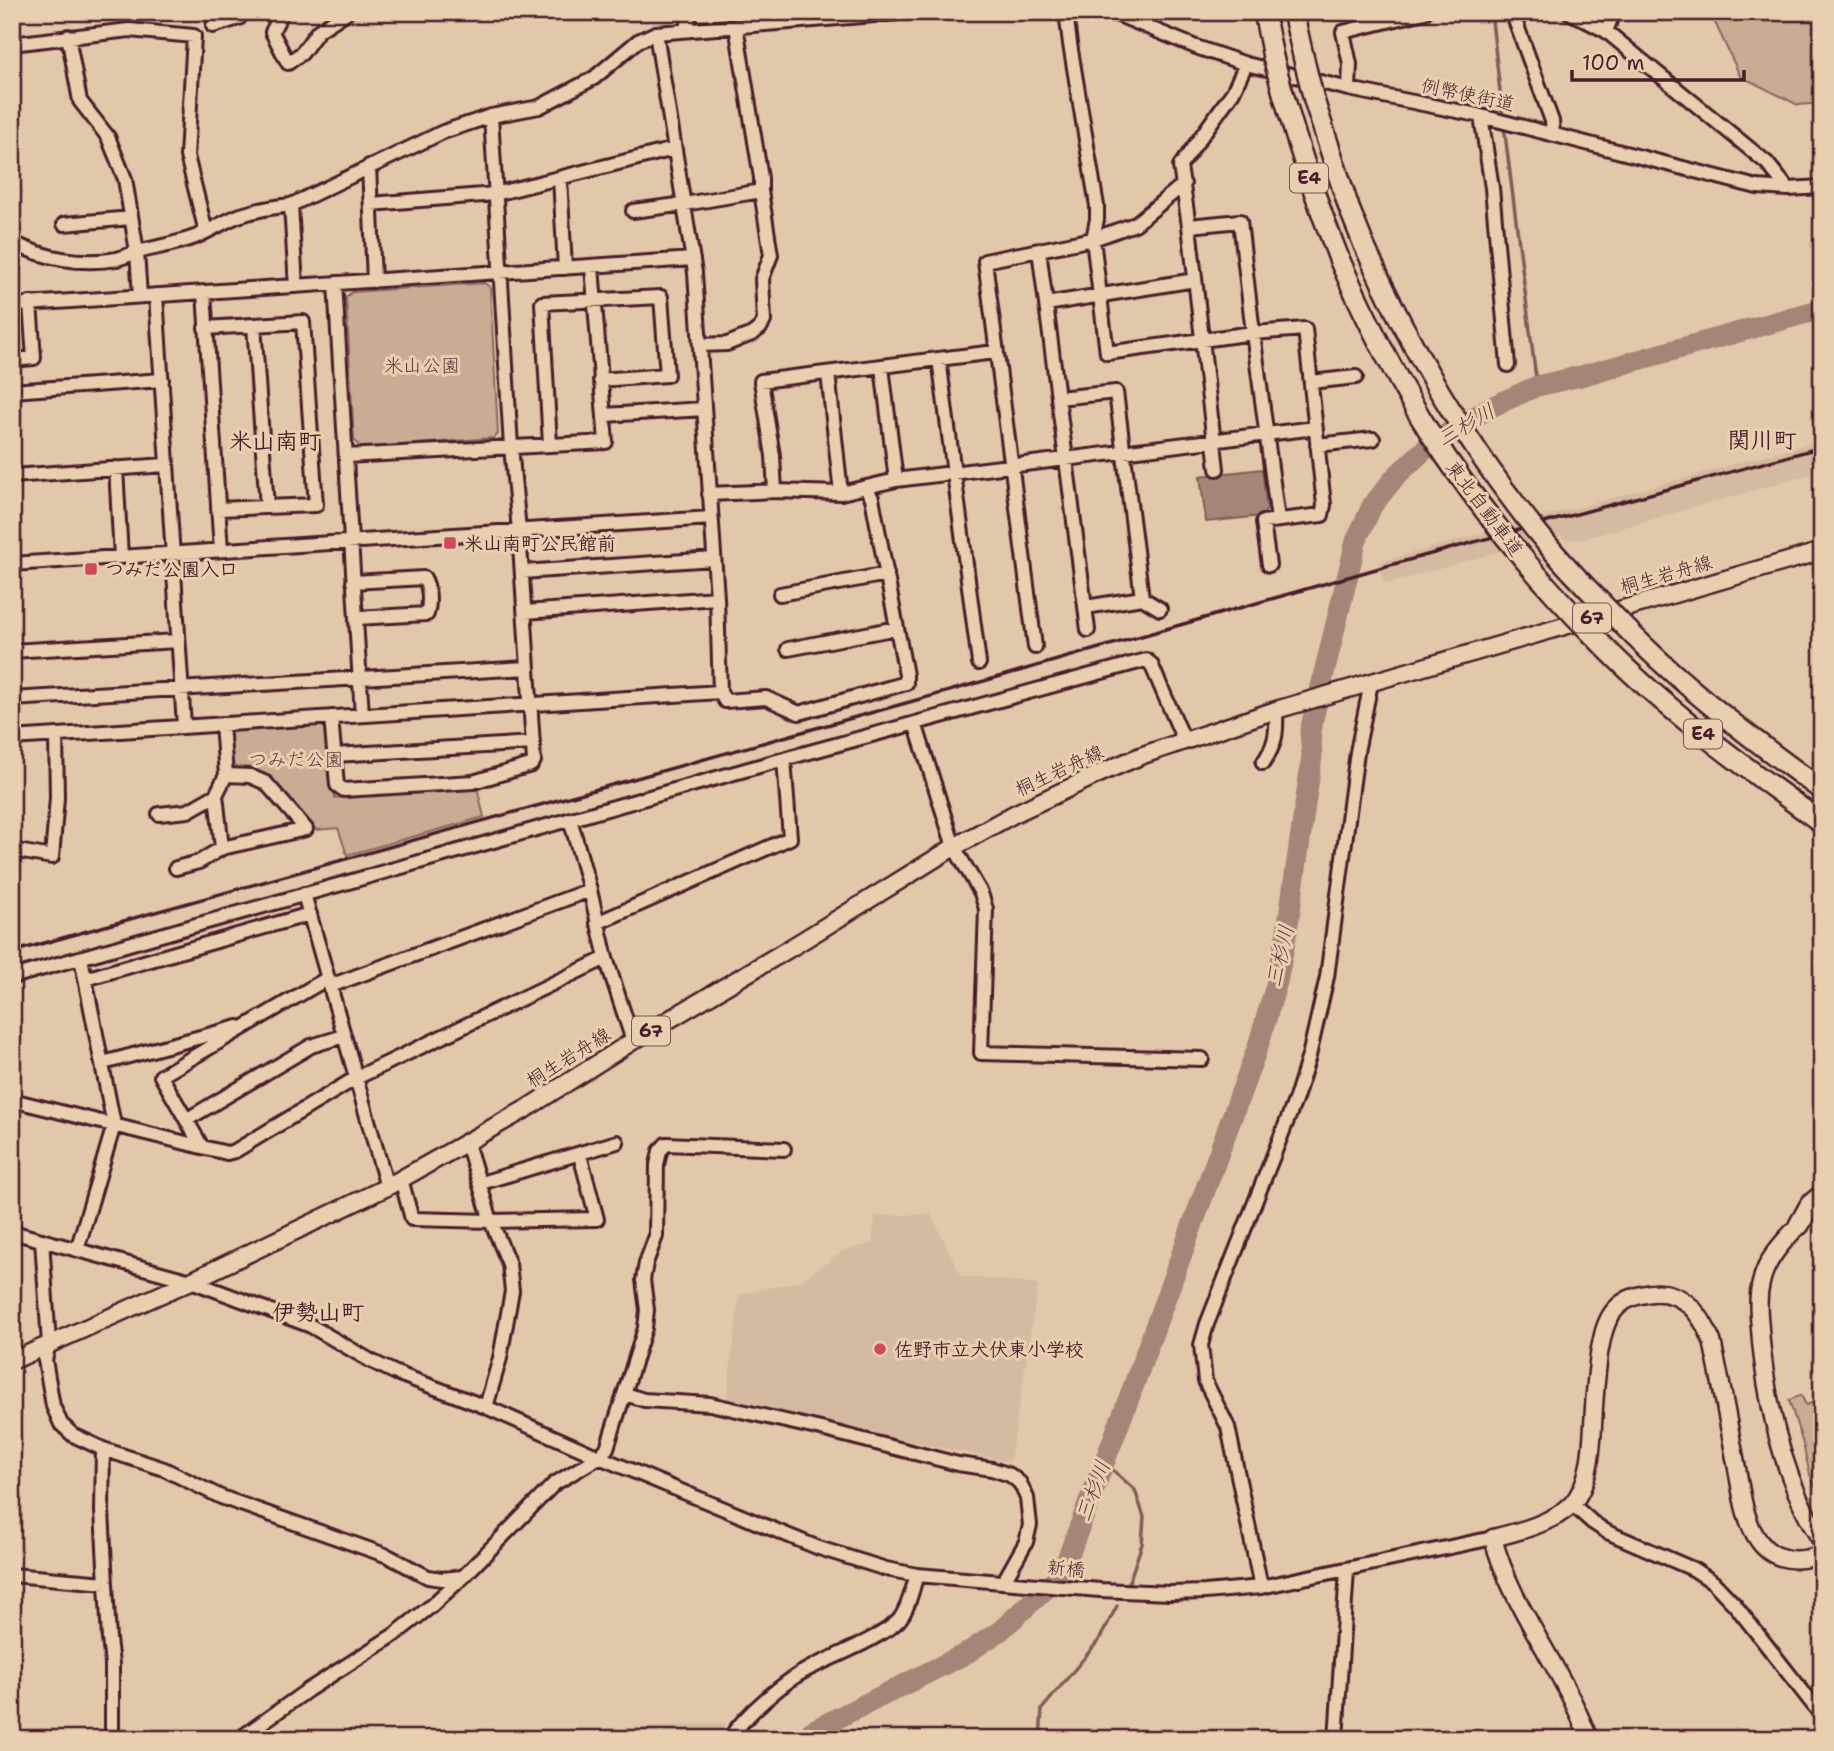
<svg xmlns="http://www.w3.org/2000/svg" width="1834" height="1751" font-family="'Shantell Sans','Klee One',sans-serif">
<rect width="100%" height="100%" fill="#e1c8aa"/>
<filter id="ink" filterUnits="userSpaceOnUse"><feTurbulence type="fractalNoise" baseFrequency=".0143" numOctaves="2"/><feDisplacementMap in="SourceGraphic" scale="14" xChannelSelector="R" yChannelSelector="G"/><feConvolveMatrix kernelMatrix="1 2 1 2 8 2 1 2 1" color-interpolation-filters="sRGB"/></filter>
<g filter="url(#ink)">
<!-- built -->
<path fill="#d4baa0" d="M 1822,440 L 1822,471 L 1586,538 L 1565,540 L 1559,534 L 1391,583 L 1386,582 L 1382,579 L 1379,562 Z
M 931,1214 L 961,1276 L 1038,1285 L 1010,1462 L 726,1403 L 740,1294 L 800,1281 L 845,1250 L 872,1244 L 875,1216 Z
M 726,1723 L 714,1739 L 430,1739 Z"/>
<!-- green -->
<path fill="#c8ac94" stroke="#896660" stroke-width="2" d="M 1710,12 L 1822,12 L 1822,103 L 1798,105 L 1740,76 Z
M 484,283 L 490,287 L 498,434 L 494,438 L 361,448 L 354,440 L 346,297 L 352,292 Z
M 326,722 L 329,726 L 335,798 L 477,787 L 484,817 L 347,855 L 338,828 L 316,830 L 267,778 C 257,772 241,769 229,765 L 226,730 Z
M 1801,1395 L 1806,1405 L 1822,1399 L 1822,1501 L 1810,1475 L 1803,1444 L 1789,1400 Z"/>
<!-- water -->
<path fill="#a58577" stroke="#815c59" stroke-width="2" d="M 1262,469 L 1267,510 L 1262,516 L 1206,522 L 1200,476 Z"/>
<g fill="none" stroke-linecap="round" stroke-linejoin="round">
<!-- stream -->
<path stroke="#815c59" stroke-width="3.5" d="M 1491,12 L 1503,118
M 1504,126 L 1537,386
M 1105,1463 L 1135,1490 L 1144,1517 L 1142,1544 L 1129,1582
M 1040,1739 L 1042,1709 L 1099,1640 L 1117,1606"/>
<!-- river -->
<path stroke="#a58577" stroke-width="21" d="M 804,1739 L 812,1731 L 967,1653 L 1000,1631 L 1061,1575 L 1129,1398 L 1258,1046 L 1277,982 L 1287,931 L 1312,756 L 1310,731 L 1356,541 L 1372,506 L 1396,476 L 1434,441 L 1491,407 L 1537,386 L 1581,376 L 1822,309"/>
<!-- minor casing -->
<g stroke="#4a1f2b" stroke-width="18">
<path id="minor" d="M 282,12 L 272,32 L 288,63 L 302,53 L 318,31 L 347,12
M 1066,12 L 1070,44 L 1097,206 L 1097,219 L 1093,239 L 1107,353 L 1253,333 L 1305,329 L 1324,505 L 1322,515 L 1263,522 L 1269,565
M 1111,12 L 1196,47 L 1246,64 L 1349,89 L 1477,115 L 1757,187 L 1788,189 L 1822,187
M 1512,12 L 1552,121 L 1553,134
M 1569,12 L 1606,31 L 1767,163 L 1788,189
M 213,26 L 239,18 L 242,12
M 687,30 L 690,12
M 1606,31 L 1614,12
M 656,33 L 695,273 L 717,598 L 720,692 L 725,701 L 766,698 L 799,713 L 906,683 L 906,675 L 872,498 L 866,488
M 68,36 L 80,101 L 108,137 L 125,179 L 137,252 L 140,296
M 12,44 L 129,30 L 194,36 L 187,156 L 206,232
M 1349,89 L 1350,64 L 1343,32 L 1425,12
M 1481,116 L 1492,188 L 1508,365
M 369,166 L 374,281
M 560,178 L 565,268
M 371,204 L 495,194 L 674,149
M 291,205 L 296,286
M 633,211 L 685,204 L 761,191
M 64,224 L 131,218
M 1189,226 L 1240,221 L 1253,333 L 1278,520
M 12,242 C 43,259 83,265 117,259 C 124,257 131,254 137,252 C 157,247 176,244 195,237 C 210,231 223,222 238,216 C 255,210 273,207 291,205 L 443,132 L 491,116 L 539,107 L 594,78 L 638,41 L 656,33 L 911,12
M 1039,250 L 1088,630
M 335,284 L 362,715
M 204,293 L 221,550
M 156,295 L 184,726
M 1046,304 L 1195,280
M 12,305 L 693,259
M 254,325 L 267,507
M 205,328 L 303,322 L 316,505 L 218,509
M 700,345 L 727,344 L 752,334 L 760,328 L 764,321 L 762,279 L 771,255 L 761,191 L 761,178 L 736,26
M 939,359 L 979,663
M 12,360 L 34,358 L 30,303
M 882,367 L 896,480
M 828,373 L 841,493
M 1311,382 L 1356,377
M 12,391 L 162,380
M 1058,398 L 1116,392 L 1142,598
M 604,415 L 704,409
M 550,445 L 542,303 L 661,297 L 667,375 L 600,380
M 1317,445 L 1373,439
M 346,456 L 606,442 L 592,267
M 116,468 L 121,557
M 1217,469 L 1189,226 L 1180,166 L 1233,92 L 1246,64
M 12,476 L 166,465
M 775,491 L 773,456 L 761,381 L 995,352
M 709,494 L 775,491 L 841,493 L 896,480 L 1315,428
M 12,564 L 711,518
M 522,572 L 714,559
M 353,582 L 424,578 C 430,588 430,604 427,614 L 356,618
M 780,594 L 887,574
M 1086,607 L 1142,598 L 1160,609
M 525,612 L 717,598
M 1035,647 L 985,261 L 1093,239 L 1135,224 L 1184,184
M 788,649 L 897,628
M 12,651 L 177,641
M 12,699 L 527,668
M 331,717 L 337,785 L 344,790 L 473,782 L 531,765 L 534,761 L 519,530 L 511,447 L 491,116
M 915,723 L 954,847 L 981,893 L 986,909 L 981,1053 L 1202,1059
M 12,738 L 720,692
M 335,755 L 533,743
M 1263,763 C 1276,744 1277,733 1276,710
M 216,795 L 222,848
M 159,814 L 188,811 L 216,795 L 226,775 L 222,724
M 570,819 L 590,890 L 606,958 L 633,1041
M 12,850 L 52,857 L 57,798 L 56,735
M 176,868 L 199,862 L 222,848 L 306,829 L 266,783 L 250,776 L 226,775
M 304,894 L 387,1187
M 597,923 L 790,838 L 784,759
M 12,977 L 784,759 L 1146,660 L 1151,664 L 1184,740
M 85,979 L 310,914
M 330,986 L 590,890
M 103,1063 L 238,1027
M 12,1100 L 202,1147 L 227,1153 L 235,1151 L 356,1078 L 606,958
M 186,1120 L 311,1046 L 344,1036
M 467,1143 L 491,1221 L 509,1264 L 512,1291 L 500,1358 L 486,1407
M 202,1147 L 161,1076 L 328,978
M 401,1179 L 412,1219 L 491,1221 L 597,1219 L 580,1155
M 481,1183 L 617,1142
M 12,1232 L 191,1281 L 311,1326 L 371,1361 L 396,1373 L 486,1407 L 599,1457 L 787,1535 L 819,1548 L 886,1569 L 917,1575 L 1100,1590 L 1170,1593 L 1205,1592 L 1261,1587 L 1493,1538
M 42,1240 L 49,1344 L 45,1360 L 53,1406 L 61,1424 L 73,1435 L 103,1449 L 164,1469 L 221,1497 L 388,1556 L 428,1577 L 442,1579 L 462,1577
M 77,1250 L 114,1125 L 81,958
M 625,1394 L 644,1400 L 710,1404 L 821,1429 L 958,1464 L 992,1469 L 1010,1475 L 1020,1483 L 1027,1498 L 1030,1525 L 1026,1542 L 1004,1581
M 103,1449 L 102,1511 L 109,1639 L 112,1664 L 112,1739
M 1572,1504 L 1592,1522 L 1607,1532 L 1693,1569 L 1713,1582 L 1735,1605 L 1822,1716
M 12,1575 L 106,1583
M 1261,1587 L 1228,1427 L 1205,1381 L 1201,1345 L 1207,1324 L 1296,1098 L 1309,1056 L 1327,977 L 1357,752 L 1371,683
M 239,1739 L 308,1690 L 394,1635 L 430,1607 L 463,1577 L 554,1484 L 599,1457 L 607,1448 L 645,1328 L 647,1310 L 643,1280 L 646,1263 L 656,1236 L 657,1165 L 660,1151 L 666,1144 L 784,1149
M 729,1739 C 745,1715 784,1681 810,1668 C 832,1657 883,1637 899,1620 C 909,1608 912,1589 917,1575
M 1336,1739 L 1347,1570"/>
</g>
<!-- major casing -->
<g stroke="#4a1f2b" stroke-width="21">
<path id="major" d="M 1799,1225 C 1783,1242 1766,1259 1761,1283 C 1756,1302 1760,1322 1761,1342 C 1768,1411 1785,1483 1822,1542
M 12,1361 L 191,1281 L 387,1187 L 524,1110 L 633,1041 L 797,944 L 954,847 L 1014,814 L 1105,771 L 1143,755 L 1276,710 L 1822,551
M 1589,1739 C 1583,1724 1577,1709 1569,1694 C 1543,1642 1508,1595 1493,1538 C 1517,1532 1553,1523 1571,1505 C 1593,1482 1592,1437 1594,1407 C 1595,1389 1597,1371 1599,1354 C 1602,1339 1604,1324 1613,1312 C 1620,1303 1631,1297 1641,1295 C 1678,1285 1699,1309 1712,1341 C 1721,1381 1728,1422 1736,1463 C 1741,1488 1743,1519 1759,1541 C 1774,1562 1799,1563 1822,1554"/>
</g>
<!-- highway casing -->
<g stroke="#4a1f2b" stroke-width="24">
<path id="highway" d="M 1264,12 L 1273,57
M 1293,12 L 1305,64
M 1283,93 C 1299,150 1318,206 1340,261
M 1314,100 L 1349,208 L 1364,245
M 1624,626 C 1683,687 1753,740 1822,790
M 1593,635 C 1661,707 1742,765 1822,823
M 1799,1225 L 1810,1205 L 1822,1195"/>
</g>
<!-- minor -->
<use href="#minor" stroke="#e7cfaf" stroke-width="12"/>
<!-- major -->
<use href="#major" stroke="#e7cfaf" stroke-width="16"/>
<!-- highway -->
<use href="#highway" stroke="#e7cfaf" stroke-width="19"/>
<!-- rail -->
<path stroke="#4a1f2b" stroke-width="3.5" d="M 12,952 L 949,691 L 1383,567 L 1822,447"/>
<!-- highway-bridge casing -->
<g stroke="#4a1f2b" stroke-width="24" stroke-linecap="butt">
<path id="highway-bridge" d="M 1273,57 L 1283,93
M 1305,64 L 1314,100
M 1364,245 C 1412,353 1471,453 1547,544 C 1571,573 1598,599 1624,626
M 1340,261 C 1367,321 1397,381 1432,436 C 1479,508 1533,574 1593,635"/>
</g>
<!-- highway-bridge -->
<use href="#highway-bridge" stroke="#e7cfaf" stroke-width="19"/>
</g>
</g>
<!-- markers -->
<g fill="#d1495b" stroke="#e7cfaf" stroke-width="2.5">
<rect x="443" y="536" width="14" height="14" rx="3.5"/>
<rect x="84" y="562" width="14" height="14" rx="3.5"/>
<circle cx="880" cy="1349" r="7"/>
</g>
<g text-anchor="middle" stroke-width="6" stroke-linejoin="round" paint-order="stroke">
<!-- shield labels -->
<g fill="#e7cfaf" stroke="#795453" stroke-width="2">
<rect x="1290" y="163.5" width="38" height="29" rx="5"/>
<rect x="1573" y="603.5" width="38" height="29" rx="5"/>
<rect x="1684" y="719.5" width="38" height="29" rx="5"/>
<rect x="632" y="1016.5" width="38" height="29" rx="5"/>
</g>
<g font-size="18" font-weight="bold" fill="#4a1f2b">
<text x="1309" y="184">E4</text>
<text x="1592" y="624">67</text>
<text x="1703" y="740">E4</text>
<text x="651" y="1037">67</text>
</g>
<!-- street labels -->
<g font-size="19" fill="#4a1f2b" stroke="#e7cfaf">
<text transform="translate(1468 94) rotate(12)" y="7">例幣使街道</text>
<text transform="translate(1485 508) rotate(53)" y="7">東北自動車道</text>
<text transform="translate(1666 574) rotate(-16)" y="7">桐生岩舟線</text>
<text transform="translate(1059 770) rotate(-25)" y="7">桐生岩舟線</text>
<text transform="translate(568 1057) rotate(-32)" y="7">桐生岩舟線</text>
<text transform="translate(1066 1568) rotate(5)" y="7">新橋</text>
</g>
<!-- park labels -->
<g font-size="19" fill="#5d343b" stroke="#e7cfaf">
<text x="422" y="372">米山公園</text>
<text x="296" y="766">つみだ公園</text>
</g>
<!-- poi labels -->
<g font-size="19" font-weight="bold" fill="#4a1f2b" stroke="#e7cfaf" text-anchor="start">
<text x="464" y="550">米山南町公民館前</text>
<text x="105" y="576">つみだ公園入口</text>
<text x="894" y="1356">佐野市立犬伏東小学校</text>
</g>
<!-- water labels -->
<g font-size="21" font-style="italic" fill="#61383e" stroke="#e7cfaf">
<text transform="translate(1466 425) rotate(-30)" y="7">三杉川</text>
<text transform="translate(1280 956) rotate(-77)" y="7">三杉川</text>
<text transform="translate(1093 1491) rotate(-70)" y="7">三杉川</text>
</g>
<!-- quarter labels -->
<g font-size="23" font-weight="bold" fill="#4a1f2b" stroke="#e7cfaf">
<text x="1762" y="448">関川町</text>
<text x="275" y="449">米山南町</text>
<text x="318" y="1320">伊勢山町</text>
</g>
</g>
<!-- margin -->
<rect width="1834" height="1751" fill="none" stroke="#e7cfaf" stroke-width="42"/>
<rect x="21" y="21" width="1792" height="1709" fill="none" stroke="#4a1f2b" stroke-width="2.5" filter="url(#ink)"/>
<!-- scale -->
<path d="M1572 70v10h172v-10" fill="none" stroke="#4a1f2b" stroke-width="3.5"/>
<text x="1582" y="70" font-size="21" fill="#4a1f2b" stroke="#e7cfaf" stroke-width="5" paint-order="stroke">100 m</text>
</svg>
